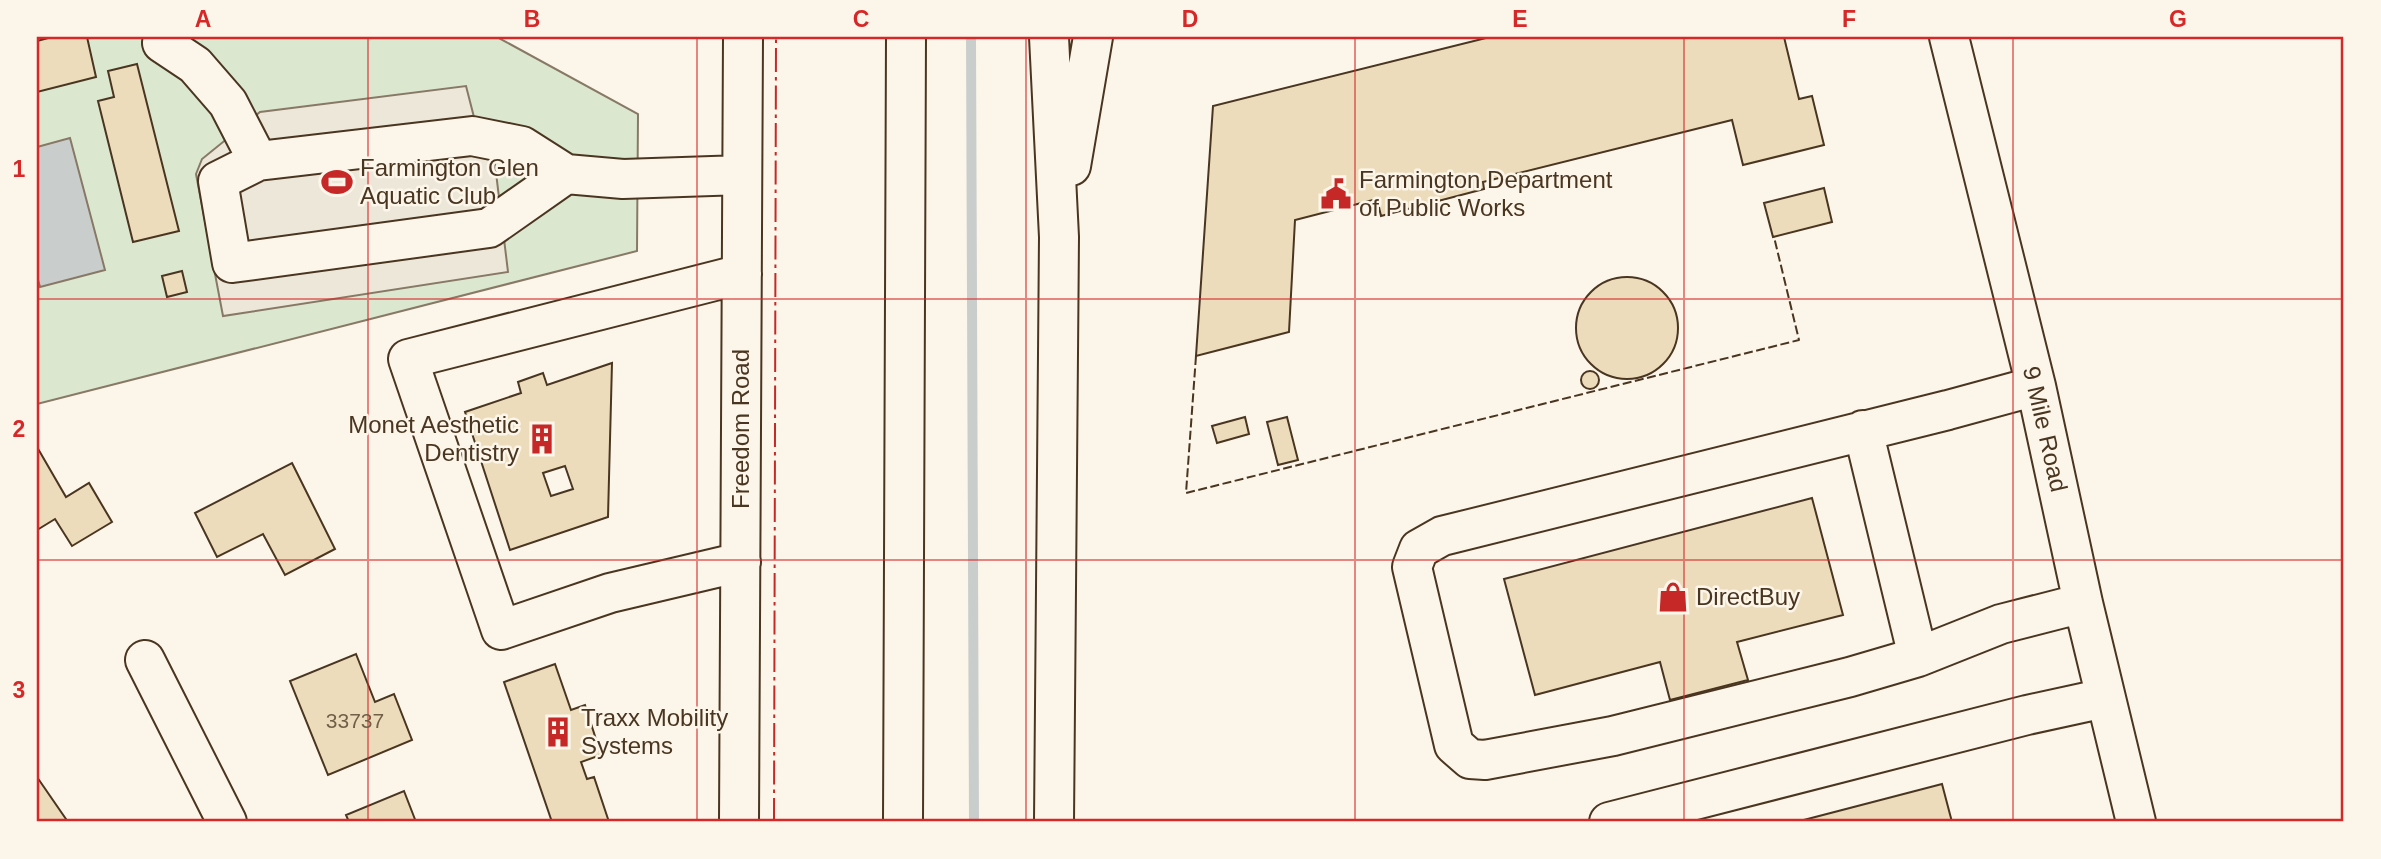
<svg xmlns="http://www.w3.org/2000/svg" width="2381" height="859" font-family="Helvetica,sans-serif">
<rect width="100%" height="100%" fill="#fbf6e9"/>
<!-- green -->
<path fill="#dce7d0" stroke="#887966" stroke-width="2" d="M 37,37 L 497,37 L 638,114 L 637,251 L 37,404 Z"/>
<!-- parking -->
<path fill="#ede7d9" stroke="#887966" stroke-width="2" d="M 466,86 L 475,121 L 490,123 L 508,272 L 223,316 L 196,174 L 202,159 L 260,112 Z"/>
<!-- water -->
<path fill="#c9cecd" stroke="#887966" stroke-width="2" d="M 70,138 L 105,270 L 40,287 L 37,276 L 37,147 Z"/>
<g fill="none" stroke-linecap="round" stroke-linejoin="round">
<!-- stream -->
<path stroke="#c9cecd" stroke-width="10" d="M 971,37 L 974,822"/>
</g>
<!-- building -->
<path fill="#ecdcbc" stroke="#4a3520" stroke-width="2" fill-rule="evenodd" d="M 52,37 L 87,37 L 96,77 L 37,92 L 37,41 Z
M 1490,37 L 1784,37 L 1799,99 L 1812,96 L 1824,145 L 1743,165 L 1732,120 L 1483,182 L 1484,189 L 1381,216 L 1377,199 L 1295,220 L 1289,332 L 1196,356 L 1213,106 Z
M 137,64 L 179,231 L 133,242 L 98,101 L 114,97 L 108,71 Z
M 1824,188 L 1832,222 L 1773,237 L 1764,203 Z
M 182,271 L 187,292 L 167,297 L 162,276 Z
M1576 328a51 51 0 1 1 102 0a51 51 0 1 1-102 0Z
M 612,363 L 608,517 L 510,550 L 465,412 L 521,393 L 518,382 L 543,373 L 547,385 ZM 565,466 L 573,489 L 551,496 L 543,473 Z
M1581 380a9 9 0 1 1 18 0a9 9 0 1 1-18 0Z
M 1245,417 L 1249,434 L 1217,443 L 1212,426 Z
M 1287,417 L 1298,460 L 1278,465 L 1267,422 Z
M 37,447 L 66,497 L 89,483 L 112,522 L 72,546 L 55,519 L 37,530 Z
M 292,463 L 335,549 L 285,575 L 263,534 L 217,557 L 195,513 Z
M 1812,498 L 1843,615 L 1737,642 L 1748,680 L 1670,700 L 1660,662 L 1535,695 L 1504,579 Z
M 356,654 L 375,702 L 394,694 L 412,740 L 328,775 L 290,681 Z
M 555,664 L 571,710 L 585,705 L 601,755 L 581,762 L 587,779 L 594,777 L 609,822 L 552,822 L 504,682 Z
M 37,777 L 68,822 L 37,822 Z
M 1942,784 L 1952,822 L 1796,822 Z
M 404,791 L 416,822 L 349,822 L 346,815 Z"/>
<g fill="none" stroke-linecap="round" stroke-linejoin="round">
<!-- minor casing -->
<g stroke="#4a3520" stroke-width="42">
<path id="minor" d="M 1949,37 L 2036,386 L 2083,603 L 2136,822
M 162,43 L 195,65 L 228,103 L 258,161
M 566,174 L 489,228 L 232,263 L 218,181 L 258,161 L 472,136 L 522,146 L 566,174 L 623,179 L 742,175
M 2036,386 L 1948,410 L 1442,536 L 1419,549 L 1412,567 L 1454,745 L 1470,759 L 1485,760 L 1613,736 L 1850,677 L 1918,657 L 2001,624 L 2083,603
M 1863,430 L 1918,657
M 741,562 L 610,593 L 501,630 L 408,359 L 742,274
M 145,660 L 227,822
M 739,822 L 743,37
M 1609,822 L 2027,715 L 2105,698"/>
</g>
<!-- highway casing -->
<g stroke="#4a3520" stroke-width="42">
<path id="highway" d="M 1049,37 L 1059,237 L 1054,822
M 1071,166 L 1093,37
M 903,822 L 906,37"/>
</g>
<!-- minor -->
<use href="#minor" stroke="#fbf6e9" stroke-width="38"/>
<!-- highway -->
<use href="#highway" stroke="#fbf6e9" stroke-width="38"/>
<!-- fence -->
<path stroke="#4a3520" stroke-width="2" stroke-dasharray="9 3.5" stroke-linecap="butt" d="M 1196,356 L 1186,493 L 1799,340 L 1774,237"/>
<!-- power -->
<path stroke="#c62828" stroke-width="2" stroke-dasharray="24 5 3.5 5" stroke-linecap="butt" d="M 774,822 L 776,37"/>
</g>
<!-- grid -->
<path fill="none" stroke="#d62828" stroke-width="2" stroke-opacity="0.55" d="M 368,37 L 368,822M 697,37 L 697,822M 1026,37 L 1026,822M 1355,37 L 1355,822M 1684,37 L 1684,822M 2013,37 L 2013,822M 37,299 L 2344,299M 37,560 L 2344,560"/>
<!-- icons -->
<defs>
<g id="stadium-bare" transform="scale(2.415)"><path d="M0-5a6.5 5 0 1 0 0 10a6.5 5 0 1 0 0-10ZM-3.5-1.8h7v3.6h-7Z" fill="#c62828" stroke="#fbf6e9" stroke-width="2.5" paint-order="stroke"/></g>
<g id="civic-bare" transform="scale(2.415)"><path d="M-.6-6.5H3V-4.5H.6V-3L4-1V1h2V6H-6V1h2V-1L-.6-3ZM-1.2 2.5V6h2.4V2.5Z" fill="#c62828" stroke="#fbf6e9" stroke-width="2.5" paint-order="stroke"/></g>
<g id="building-bare" transform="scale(2.415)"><path d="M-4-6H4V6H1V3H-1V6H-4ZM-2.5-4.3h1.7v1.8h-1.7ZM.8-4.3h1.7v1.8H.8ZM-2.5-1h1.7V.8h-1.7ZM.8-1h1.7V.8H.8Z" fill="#c62828" stroke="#fbf6e9" stroke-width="2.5" paint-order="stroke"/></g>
<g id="shop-bare" transform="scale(2.415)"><path d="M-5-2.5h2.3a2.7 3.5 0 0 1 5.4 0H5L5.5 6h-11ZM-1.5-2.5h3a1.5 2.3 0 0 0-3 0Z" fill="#c62828" stroke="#fbf6e9" stroke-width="2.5" paint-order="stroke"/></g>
</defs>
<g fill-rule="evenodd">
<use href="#stadium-bare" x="337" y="182"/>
<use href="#civic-bare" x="1336" y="194"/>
<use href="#building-bare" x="542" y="439"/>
<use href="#shop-bare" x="1673" y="597"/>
<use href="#building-bare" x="558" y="732"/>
</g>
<g text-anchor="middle" stroke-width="5" stroke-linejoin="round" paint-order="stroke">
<!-- number labels -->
<g font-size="21" fill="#725f47">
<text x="355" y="728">33737</text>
</g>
<!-- poi labels -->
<g font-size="24" fill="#4a3520" stroke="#fbf6e9" text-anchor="start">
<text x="360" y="176">Farmington Glen<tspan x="360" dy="28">Aquatic Club</tspan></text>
<text x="1359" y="188">Farmington Department<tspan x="1359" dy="28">of Public Works</tspan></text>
<text x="519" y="433" text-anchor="end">Monet Aesthetic<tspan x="519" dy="28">Dentistry</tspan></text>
<text x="1696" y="605">DirectBuy</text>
<text x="581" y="726">Traxx Mobility<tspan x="581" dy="28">Systems</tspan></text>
</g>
<!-- street labels -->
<g font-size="24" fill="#4a3520" stroke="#fbf6e9">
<text transform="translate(741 429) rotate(-90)" y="8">Freedom Road</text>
<text transform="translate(2045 429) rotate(77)" y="8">9 Mile Road</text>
</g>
</g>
<!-- border -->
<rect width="2381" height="859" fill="none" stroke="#fbf6e9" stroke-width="77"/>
<rect x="38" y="38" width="2304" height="782" fill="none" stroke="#d62828" stroke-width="2.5"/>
<g font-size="23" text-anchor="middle" font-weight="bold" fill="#d62828">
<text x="203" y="27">A</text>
<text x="532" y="27">B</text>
<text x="861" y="27">C</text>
<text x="1190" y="27">D</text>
<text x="1520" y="27">E</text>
<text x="1849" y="27">F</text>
<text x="2178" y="27">G</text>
<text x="19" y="177">1</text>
<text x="19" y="437">2</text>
<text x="19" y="698">3</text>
</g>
</svg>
